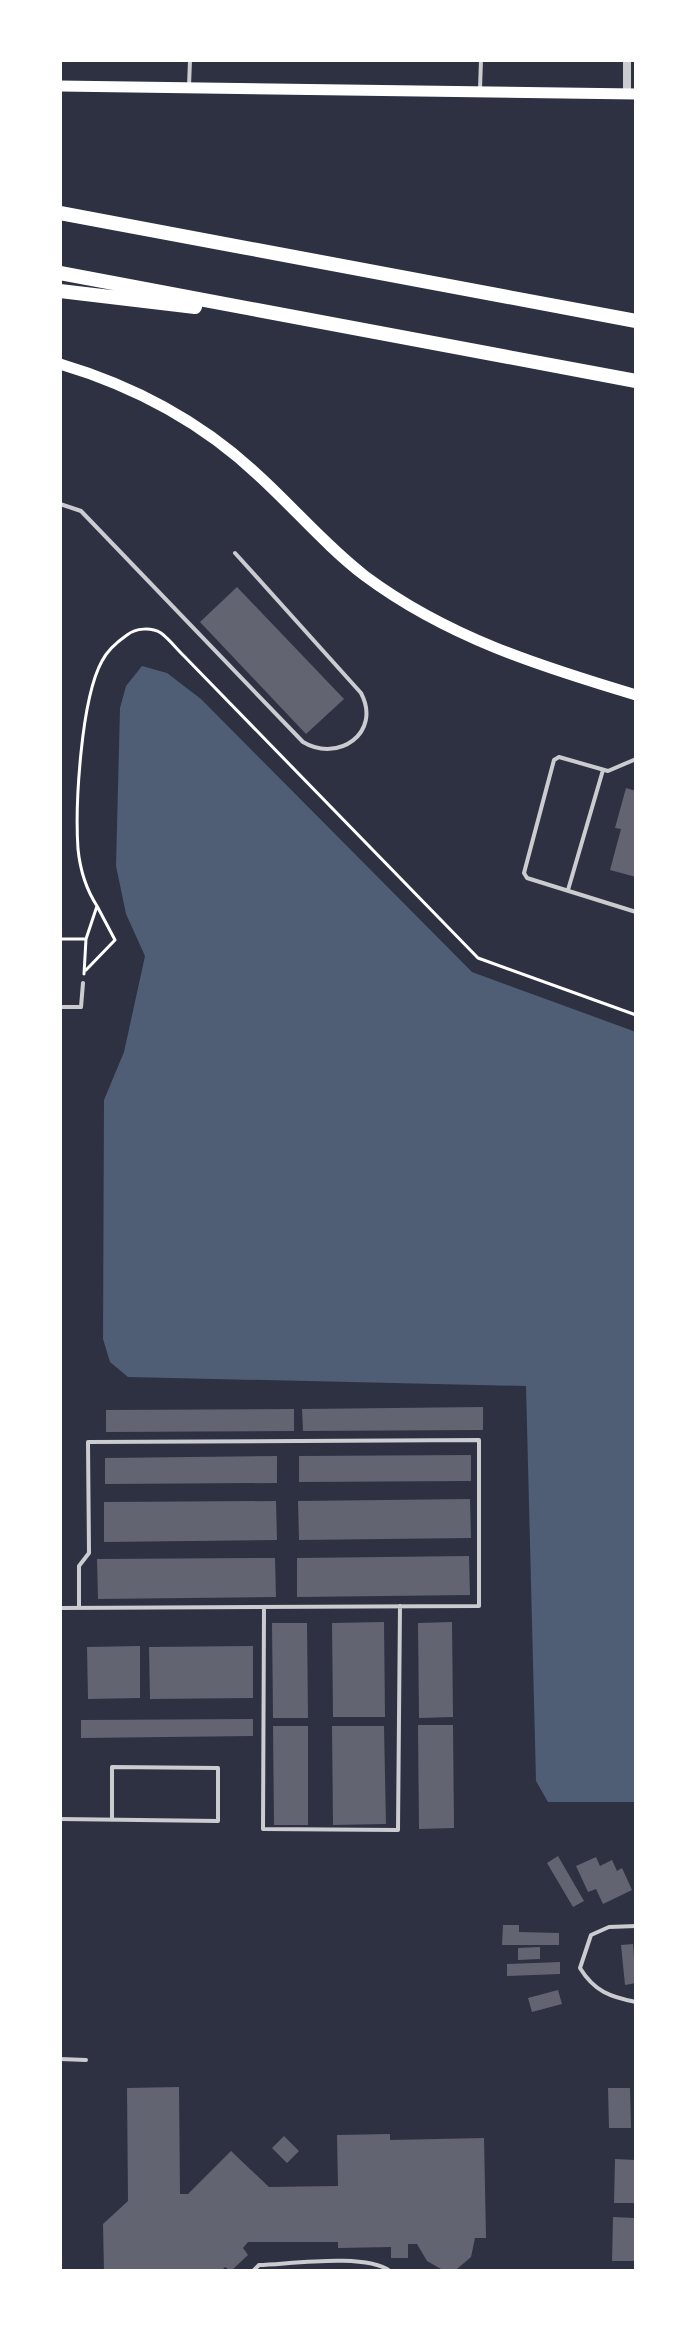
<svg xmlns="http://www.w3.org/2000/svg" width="696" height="2331" font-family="Figtree,sans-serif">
<rect width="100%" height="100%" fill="#2d3142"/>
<!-- water -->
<path fill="#4f5d75" d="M 142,666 L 167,673 L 201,699 L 472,972 L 636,1032 L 636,1802 L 548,1802 L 536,1781 L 526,1386 L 128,1377 L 110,1362 L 103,1339 L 104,1100 L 124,1052 L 145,956 L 126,914 L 116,866 L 120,708 L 126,686 Z"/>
<!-- building -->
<path fill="#626471" d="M 237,587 L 344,699 L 306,734 L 200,622 Z
M 626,788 L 636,791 L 636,877 L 610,870 L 621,829 L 615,828 Z
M 483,1407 L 483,1430 L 303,1431 L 302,1409 Z
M 294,1409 L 294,1431 L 106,1432 L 106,1410 Z
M 471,1455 L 471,1481 L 299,1482 L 299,1456 Z
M 277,1456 L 277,1483 L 105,1484 L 105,1458 Z
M 470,1499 L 471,1538 L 299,1540 L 298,1501 Z
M 276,1501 L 277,1540 L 104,1542 L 104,1502 Z
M 469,1556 L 470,1595 L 297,1597 L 297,1558 Z
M 275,1558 L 276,1597 L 98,1599 L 97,1559 Z
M 384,1622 L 385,1717 L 333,1717 L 332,1623 Z
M 452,1622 L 453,1717 L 419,1718 L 418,1623 Z
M 272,1623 L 307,1623 L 308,1718 L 273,1718 Z
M 140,1646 L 140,1698 L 88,1699 L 87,1647 Z
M 253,1646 L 253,1698 L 150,1699 L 149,1647 Z
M 253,1719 L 253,1736 L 81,1738 L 81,1720 Z
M 418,1725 L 453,1725 L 454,1828 L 419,1829 Z
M 273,1726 L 308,1726 L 308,1825 L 274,1825 Z
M 332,1726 L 384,1726 L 386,1824 L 333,1825 Z
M 558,1856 L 584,1901 L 573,1907 L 547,1863 Z
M 596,1857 L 600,1866 L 612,1860 L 617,1871 L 622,1868 L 632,1890 L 603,1904 L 596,1889 L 588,1892 L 576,1866 Z
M 503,1925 L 519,1925 L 519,1932 L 559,1933 L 559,1945 L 502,1945 Z
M 633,1944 L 636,1983 L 625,1985 L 621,1945 Z
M 540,1947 L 540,1959 L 518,1960 L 518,1948 Z
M 560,1962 L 560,1974 L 507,1976 L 507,1964 Z
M 558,1990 L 562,2004 L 532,2012 L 528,1998 Z
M 179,2087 L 180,2194 L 188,2194 L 231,2151 L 269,2187 L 338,2186 L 337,2135 L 390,2134 L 390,2140 L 484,2138 L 486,2238 L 475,2238 L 471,2257 L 457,2269 L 441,2269 L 427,2261 L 417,2244 L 408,2244 L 408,2258 L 391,2258 L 391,2247 L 338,2248 L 338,2242 L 248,2242 L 243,2248 L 248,2255 L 231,2271 L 225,2267 L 221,2271 L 104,2271 L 103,2224 L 128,2201 L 127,2088 Z
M 608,2088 L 630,2088 L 631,2128 L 609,2128 Z
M 284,2136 L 299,2151 L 287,2163 L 272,2148 Z
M 615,2159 L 636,2160 L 635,2203 L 614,2203 Z
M 613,2217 L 635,2218 L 634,2261 L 612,2261 Z"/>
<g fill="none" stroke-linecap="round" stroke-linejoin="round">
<!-- path -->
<path stroke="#fff" stroke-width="3" d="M 60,939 L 86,939
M 86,970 L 115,940 L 97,906
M 84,974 L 86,939 L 97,906 C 86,889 80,869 78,849 C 75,805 81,699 102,661 C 107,651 117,642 127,635 C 136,628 151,627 161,633 C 169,639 176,648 183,655 L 478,958 L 636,1015"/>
<!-- service -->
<path stroke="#caccd0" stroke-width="4" d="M 189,86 L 190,60
M 480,89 L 481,60
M 60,504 L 81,511 L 303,742 C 338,763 382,733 361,693 L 235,553
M 636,759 L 608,771 L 559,757 L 554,760 L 524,873 L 527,878 L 636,912
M 568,890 L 603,770
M 60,1007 L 81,1007 L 83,983
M 264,1607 L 263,1829 L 398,1830 L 400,1606
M 60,1608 L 479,1606 L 479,1440 L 88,1442 L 89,1553 L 79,1566 L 79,1608
M 60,1819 L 218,1821 L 218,1768 L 112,1767 L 112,1820
M 636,1926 L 609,1927 L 591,1935 L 580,1968 C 594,1991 610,1997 636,2002
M 60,2059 L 86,2060
M 253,2271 L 259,2265 C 291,2264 365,2253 390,2271"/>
<!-- minor -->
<path stroke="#caccd0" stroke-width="8" d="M 627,94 L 627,60"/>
<!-- secondary -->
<path stroke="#fff" stroke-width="11" d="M 60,86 L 636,94
M 60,364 C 134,386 203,423 259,476 C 295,509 326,546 365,576 C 447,637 539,666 636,695"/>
<!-- motorway -->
<path stroke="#fff" stroke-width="14" d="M 60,213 L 636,321
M 60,273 L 636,381
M 60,291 L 195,307"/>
</g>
<!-- border -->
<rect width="696" height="2331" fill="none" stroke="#ffffff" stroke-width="124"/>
</svg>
